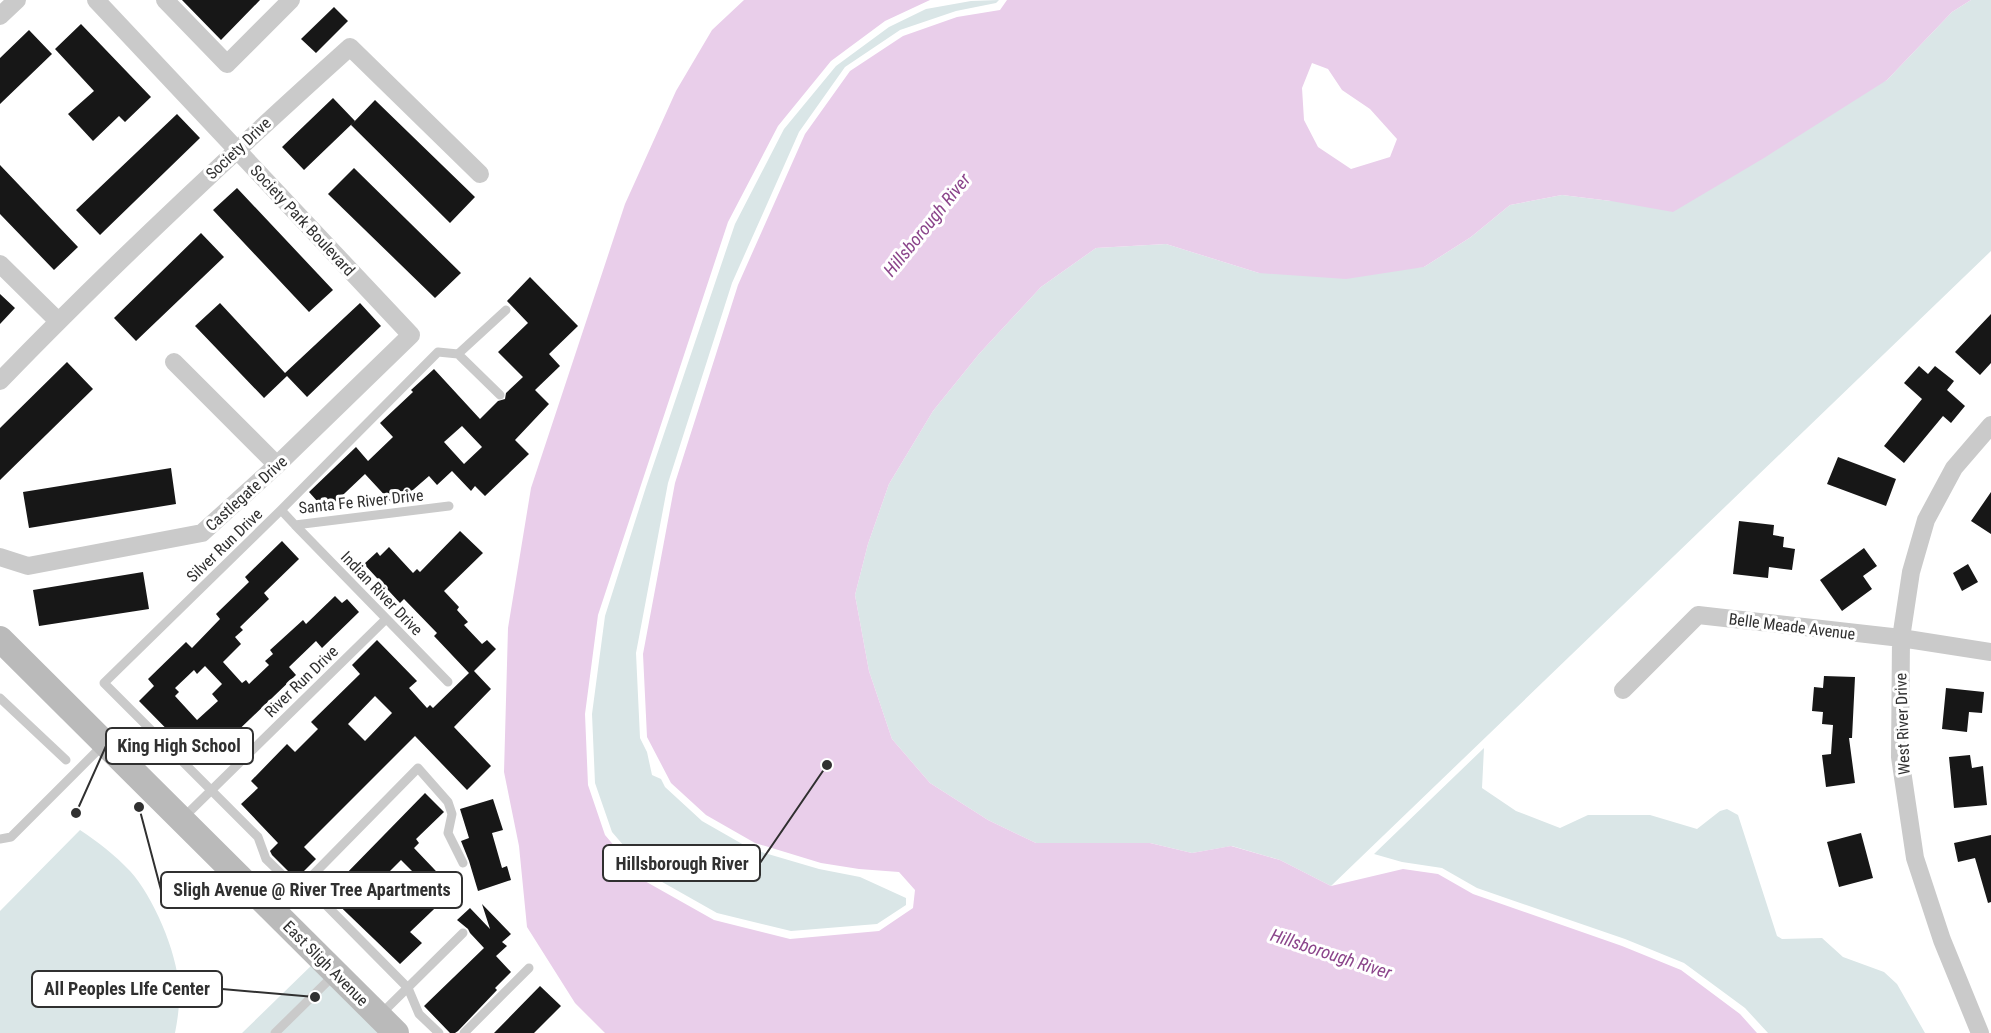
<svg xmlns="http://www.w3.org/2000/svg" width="1991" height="1033" font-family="'Roboto Condensed',sans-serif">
<rect width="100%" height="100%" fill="#fff"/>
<!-- green -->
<path fill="#dae6e7" d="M 999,0 L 996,3 L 956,11 L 900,30 L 845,67 L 799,132 L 732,283 L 668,483 L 636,653 L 640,738 L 647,752 L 652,775 L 661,779 L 665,787 L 702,821 L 751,849 L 819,869 L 860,877 L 906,898 L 906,905 L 877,924 L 791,931 L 717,913 L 648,874 L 612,832 L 595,783 L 592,714 L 605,616 L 646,487 L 735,224 L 784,129 L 836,66 L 889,27 L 926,9 L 971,1 Z
M 1971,0 L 1991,0 L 1991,251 L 1331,886 L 1280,860 L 1232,846 L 1192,853 L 1150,843 L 1036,843 L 988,820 L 930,783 L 892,739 L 869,671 L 855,595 L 868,544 L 889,484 L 933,411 L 979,354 L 1041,287 L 1096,248 L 1166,244 L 1259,273 L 1424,267 L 1471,237 L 1510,205 L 1562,195 L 1611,201 L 1887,80 L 1952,12 Z
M 1484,748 L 1482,788 L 1516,811 L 1560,828 L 1588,815 L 1650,815 L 1697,829 L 1720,811 L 1727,809 L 1738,815 L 1777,936 L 1782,939 L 1822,938 L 1843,957 L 1884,972 L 1897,984 L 1925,1033 L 1768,1033 L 1745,1008 L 1684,963 L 1625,939 L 1477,888 L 1442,868 L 1402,862 L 1374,854 Z
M 80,830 C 98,842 115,855 130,871 C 153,896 177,952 179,987 C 180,1002 178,1018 175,1033 L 0,1033 L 0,911 Z
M 316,961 L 387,1033 L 242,1033 Z"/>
<!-- water -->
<path fill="#e9ceea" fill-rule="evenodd" d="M 744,0 L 930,0 L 885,21 L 831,61 L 778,126 L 728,222 L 598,615 L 585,714 L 588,785 L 605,835 L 643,880 L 714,920 L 790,939 L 879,931 L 913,908 L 915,890 L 899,872 L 859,869 L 821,863 L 755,843 L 706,815 L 671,783 L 647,737 L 643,654 L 675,483 L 738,285 L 805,134 L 850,71 L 903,36 L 957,17 L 1000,10 L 1007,0 L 1971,0 L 1952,12 L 1887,80 L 1764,158 L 1673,212 L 1611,201 L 1562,195 L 1510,205 L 1471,237 L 1424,267 L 1346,279 L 1259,273 L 1166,244 L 1096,248 L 1041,287 L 979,354 L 933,411 L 889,484 L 868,544 L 855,595 L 869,671 L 892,739 L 930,783 L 988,820 L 1036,843 L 1150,843 L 1192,853 L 1231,846 L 1280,860 L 1331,886 L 1403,869 L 1438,874 L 1473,894 L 1622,946 L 1681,970 L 1740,1014 L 1757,1033 L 605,1033 L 575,1003 L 527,927 L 519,846 L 504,772 L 508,628 L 531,488 L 625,204 L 676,91 L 712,30 ZM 1312,63 L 1328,69 L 1342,90 L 1370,109 L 1397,139 L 1390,157 L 1351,169 L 1318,147 L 1304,120 L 1302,88 Z"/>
<!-- building -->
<path fill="#171717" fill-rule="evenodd" d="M 182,0 L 260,0 L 221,40 Z
M 334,7 L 348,21 L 316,53 L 301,39 Z
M 81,24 L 151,97 L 125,122 L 119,116 L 93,141 L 68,114 L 94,91 L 55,49 Z
M 29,30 L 52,54 L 0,104 L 0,58 Z
M 333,98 L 355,121 L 304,170 L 282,147 Z
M 375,100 L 475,197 L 450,223 L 351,125 Z
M 177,114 L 200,138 L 100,235 L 76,210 Z
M 0,165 L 78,247 L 54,270 L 0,214 Z
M 354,168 L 461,273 L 435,298 L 328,194 Z
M 237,188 L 333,290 L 309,312 L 213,210 Z
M 201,233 L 224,257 L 136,341 L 114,318 Z
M 530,277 L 578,326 L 549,354 L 560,366 L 535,390 L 549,404 L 515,440 L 529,454 L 485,496 L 475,486 L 471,491 L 452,471 L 437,485 L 429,476 L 406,496 L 402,492 L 391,502 L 365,474 L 326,511 L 309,492 L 356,447 L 368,461 L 393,437 L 380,423 L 413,392 L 411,390 L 434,369 L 480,419 L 498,401 L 505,399 L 506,393 L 523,377 L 498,352 L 528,323 L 507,301 ZM 462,426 L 482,447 L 464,464 L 444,442 Z
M 0,294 L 15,308 L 0,324 Z
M 220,303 L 285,373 L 360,303 L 381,326 L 307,397 L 287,376 L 264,398 L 195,326 Z
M 1991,314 L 1991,363 L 1980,375 L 1955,352 Z
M 67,362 L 93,389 L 0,480 L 0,428 Z
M 1919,366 L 1928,374 L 1935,366 L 1954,381 L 1947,390 L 1965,406 L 1951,423 L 1943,416 L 1904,463 L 1884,446 L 1922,399 L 1904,383 Z
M 1838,457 L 1896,479 L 1886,506 L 1827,484 Z
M 171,468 L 176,504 L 29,528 L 23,492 Z
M 1991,492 L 1991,534 L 1971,521 Z
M 1739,521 L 1774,525 L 1773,535 L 1784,537 L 1783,547 L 1795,549 L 1792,570 L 1769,567 L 1768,578 L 1733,574 Z
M 460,531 L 483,553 L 444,591 L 459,607 L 457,610 L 468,622 L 464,625 L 482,644 L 487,640 L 496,649 L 474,671 L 491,689 L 454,727 L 491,766 L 467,790 L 415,736 L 304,847 L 316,859 L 296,879 L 272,855 L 270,851 L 278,843 L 241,804 L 258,788 L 251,781 L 287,744 L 295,752 L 318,729 L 311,722 L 360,674 L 352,665 L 377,640 L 417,681 L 409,688 L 427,708 L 430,705 L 433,708 L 469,673 L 434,636 L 437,633 L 404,599 L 400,603 L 364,564 L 377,552 L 380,556 L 389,547 L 413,573 L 417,569 L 420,572 ZM 375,696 L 392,713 L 365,741 L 348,724 Z
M 282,541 L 299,559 L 264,593 L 269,599 L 240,627 L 243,630 L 235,637 L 241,644 L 223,662 L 242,683 L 246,680 L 249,684 L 269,665 L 265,661 L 273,654 L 270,650 L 303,620 L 306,624 L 335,596 L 342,603 L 347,599 L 359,612 L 322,648 L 316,641 L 289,667 L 296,675 L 202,765 L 139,701 L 154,686 L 148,679 L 186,642 L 192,648 L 220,619 L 216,614 L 249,582 L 245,577 ZM 205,666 L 222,684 L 212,694 L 218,701 L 197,720 L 175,696 L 179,692 L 175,688 L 194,670 L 197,674 Z
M 1864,548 L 1877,566 L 1863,576 L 1872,589 L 1842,611 L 1820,580 Z
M 1968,564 L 1978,582 L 1962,591 L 1953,573 Z
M 143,572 L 149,609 L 39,626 L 33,590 Z
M 1824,676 L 1855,677 L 1852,738 L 1849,738 L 1855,783 L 1826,787 L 1822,755 L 1831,754 L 1833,725 L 1822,724 L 1823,712 L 1812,711 L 1814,687 L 1823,688 Z
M 1946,688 L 1984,692 L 1982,713 L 1969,712 L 1967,732 L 1942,729 Z
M 1970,755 L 1972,768 L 1983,766 L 1987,805 L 1954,808 L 1949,757 Z
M 425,793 L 444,812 L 416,839 L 419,843 L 414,848 L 454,890 L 410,932 L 422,943 L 400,964 L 324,891 L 338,877 L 341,879 ZM 401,860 L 418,877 L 400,894 L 384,877 Z
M 493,799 L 503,830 L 492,833 L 502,868 L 507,866 L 511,880 L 478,891 L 469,861 L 461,841 L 469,838 L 460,809 Z
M 1861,833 L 1873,878 L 1839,887 L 1827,842 Z
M 1991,835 L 1991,902 L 1988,903 L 1975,858 L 1958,862 L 1954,843 Z
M 482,904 L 511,934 L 502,942 L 507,946 L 496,956 L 511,972 L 495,988 L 497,990 L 458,1031 L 455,1033 L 450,1033 L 424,1006 L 484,948 L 470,933 L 468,929 L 457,920 L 470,908 L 490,929 Z
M 540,986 L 561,1006 L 534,1033 L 494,1033 Z"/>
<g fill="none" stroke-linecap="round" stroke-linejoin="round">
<!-- lane -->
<path stroke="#cacaca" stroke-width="9" d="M 458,354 L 500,395
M 281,510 L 295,525 L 449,506
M 295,525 L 448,682
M 0,698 L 66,760
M 182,819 L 386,619
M 0,839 L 11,837 L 103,745
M 298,890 L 418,768 L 448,802 L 452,814 L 448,833 L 463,863
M 381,1014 L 463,933
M 275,1033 L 335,974
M 439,1033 L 419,1014 L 408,988 L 322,901 L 298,890 L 266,859 L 258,837 L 104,683 L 281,510 L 438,352 L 458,354 L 506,310
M 464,1033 L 529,968"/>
<!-- street -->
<path stroke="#cacaca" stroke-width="18" d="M 165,0 L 227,64 L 291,0
M 0,16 L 17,0
M 0,264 L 58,321
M 174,362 L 277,465
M 0,381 C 112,265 230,155 350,47 L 480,174
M 0,557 L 28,566 L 202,533 L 277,465 L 411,335 L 96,0
M 1623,690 L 1698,615 L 1901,638 L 1991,652
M 1980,1033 L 1942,940 L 1915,858 L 1900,757 L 1901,638 L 1911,572 L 1926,520 L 1954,468 L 1991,425"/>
<!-- secondary -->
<path stroke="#bababa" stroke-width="26" d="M 0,639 L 396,1033"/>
</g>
<g text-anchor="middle" stroke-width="6" stroke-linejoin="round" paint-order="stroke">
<!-- street labels -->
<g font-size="16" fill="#303030" stroke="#fff">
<text transform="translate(238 148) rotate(-43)" y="6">Society Drive</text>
<text transform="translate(303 220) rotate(47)" y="6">Society Park Boulevard</text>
<text transform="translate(246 493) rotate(-42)" y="6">Castlegate Drive</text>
<text transform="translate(361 501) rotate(-6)" y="6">Santa Fe River Drive</text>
<text transform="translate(224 545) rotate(-44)" y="6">Silver Run Drive</text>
<text transform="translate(382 593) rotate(46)" y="6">Indian River Drive</text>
<text transform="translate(1792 626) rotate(7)" y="6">Belle Meade Avenue</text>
<text transform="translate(301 681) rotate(-44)" y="6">River Run Drive</text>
<text transform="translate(1902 724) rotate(-92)" y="6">West River Drive</text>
<text transform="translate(326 963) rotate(45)" y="6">East Sligh Avenue</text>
</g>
<!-- water labels -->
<g font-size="18" font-style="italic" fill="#8b458b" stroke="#fff">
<text transform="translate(927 225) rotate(-51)" y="6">Hillsborough River</text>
<text transform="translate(1331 954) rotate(18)" y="6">Hillsborough River</text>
</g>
</g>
<!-- callouts -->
<path fill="none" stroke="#303030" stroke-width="2" d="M76 813L106 746M827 765L760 863M139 807L161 890M315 997L222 989"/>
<g fill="#303030" stroke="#fff" stroke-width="2">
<circle cx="76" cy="813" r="6"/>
<circle cx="827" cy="765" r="6"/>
<circle cx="139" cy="807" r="6"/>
<circle cx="315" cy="997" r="6"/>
</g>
<g fill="#fff" stroke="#303030" stroke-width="2">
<rect x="106" y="728" width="147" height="36" rx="6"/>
<rect x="603" y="845" width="157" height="36" rx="6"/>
<rect x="161" y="872" width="301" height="36" rx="6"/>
<rect x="32" y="971" width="190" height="36" rx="6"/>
</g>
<g font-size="18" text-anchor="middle" font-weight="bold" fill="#303030">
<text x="179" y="752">King High School</text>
<text x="682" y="870">Hillsborough River</text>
<text x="312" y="896">Sligh Avenue @ River Tree Apartments</text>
<text x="127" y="995">All Peoples LIfe Center</text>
</g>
</svg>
